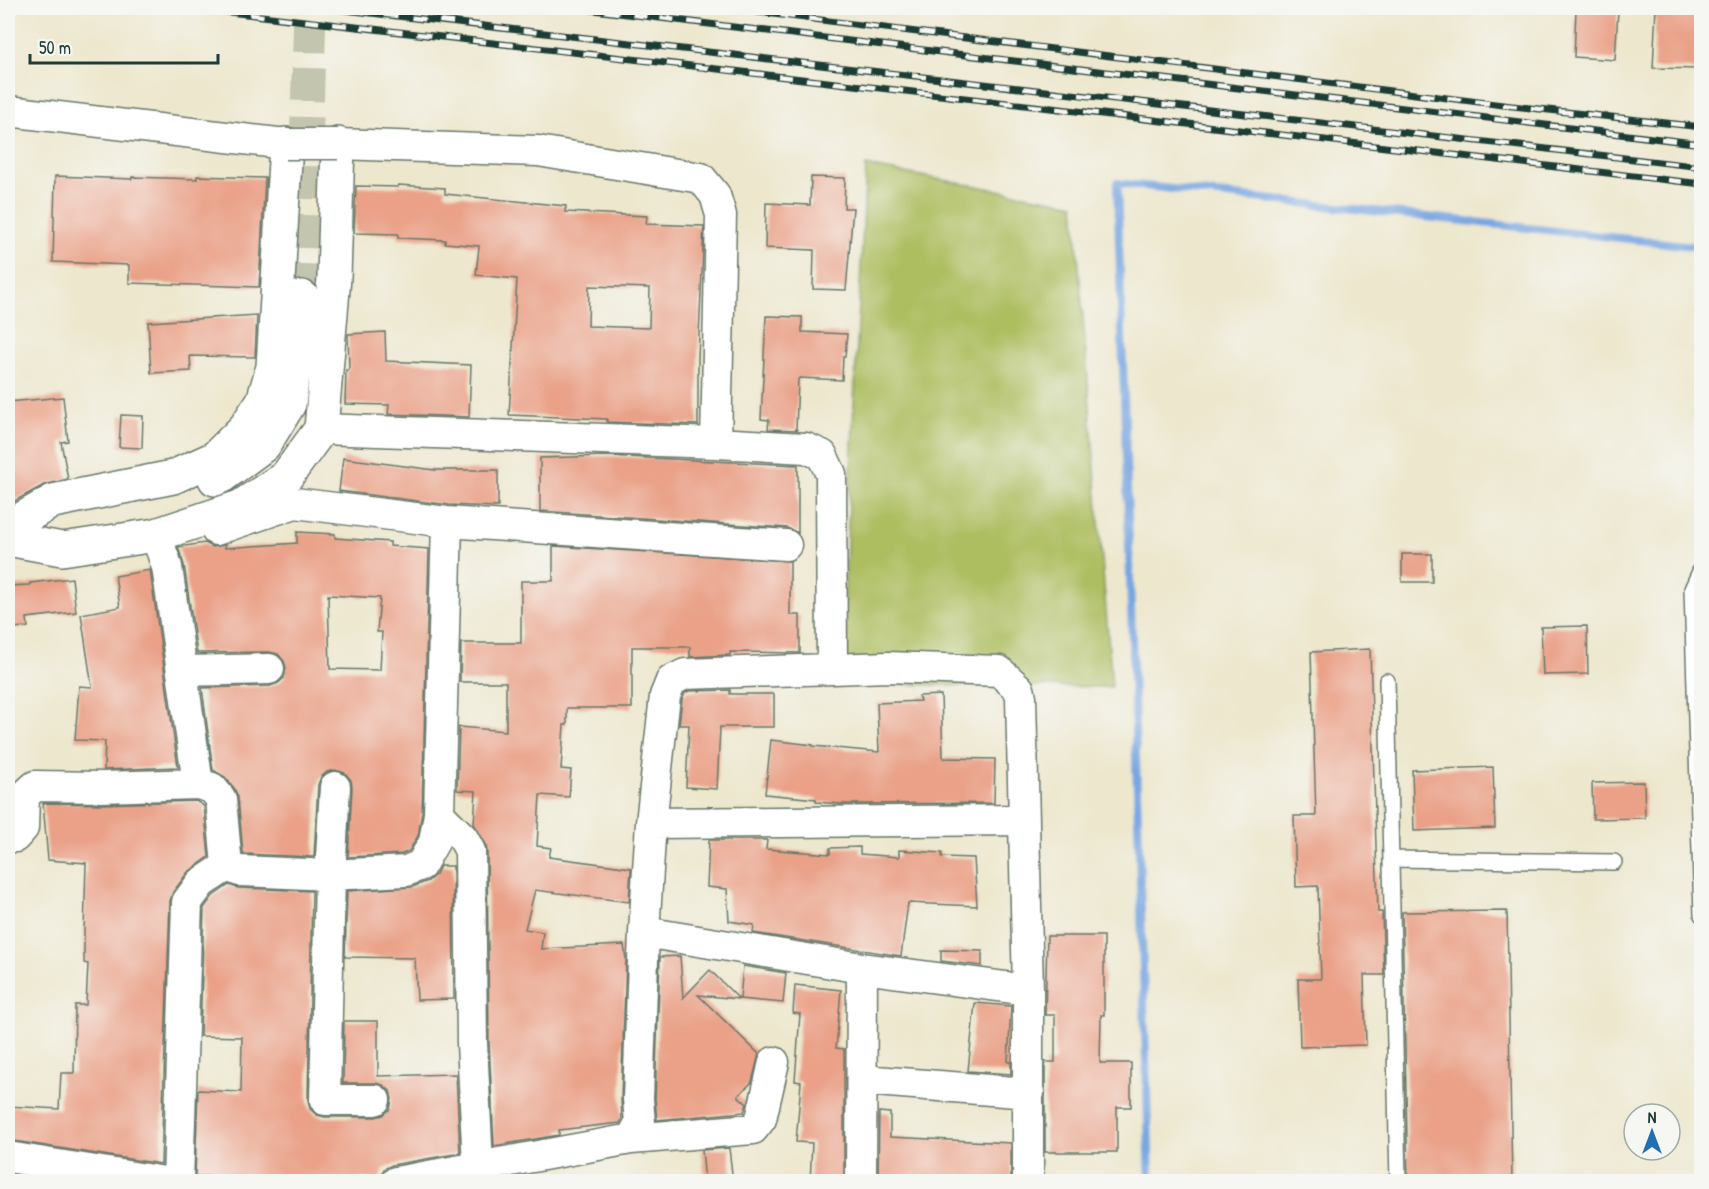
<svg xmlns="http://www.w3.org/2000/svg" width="1709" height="1189" font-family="'Patrick Hand',sans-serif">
<rect width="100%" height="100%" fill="#f6f6f2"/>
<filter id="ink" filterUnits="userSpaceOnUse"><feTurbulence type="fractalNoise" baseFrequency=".0167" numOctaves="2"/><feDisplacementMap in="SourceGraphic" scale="12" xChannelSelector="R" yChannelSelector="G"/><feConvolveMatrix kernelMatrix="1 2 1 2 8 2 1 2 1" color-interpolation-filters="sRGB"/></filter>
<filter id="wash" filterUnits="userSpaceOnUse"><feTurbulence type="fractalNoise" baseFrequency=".008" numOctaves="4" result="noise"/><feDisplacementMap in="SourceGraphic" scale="24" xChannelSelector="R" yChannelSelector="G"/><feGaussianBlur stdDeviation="1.35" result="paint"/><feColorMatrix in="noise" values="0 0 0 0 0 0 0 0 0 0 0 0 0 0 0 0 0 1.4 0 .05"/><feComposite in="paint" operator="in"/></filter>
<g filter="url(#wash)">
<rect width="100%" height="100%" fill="#ede7cd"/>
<!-- green -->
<path fill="#adbe61" stroke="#667e4a" stroke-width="1.5" d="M 866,166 L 1074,204 L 1112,687 L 840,684 Z"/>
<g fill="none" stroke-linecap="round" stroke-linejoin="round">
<!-- stream -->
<path stroke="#78a6e1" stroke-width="8" d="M 1150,1182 L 1117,183 L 1702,247"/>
</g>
<g id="blocks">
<!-- building -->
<path fill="#eaa188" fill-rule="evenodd" d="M 1656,8 L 1701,9 L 1701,69 L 1653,68 Z
M 1576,9 L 1618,11 L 1615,60 L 1574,57 Z
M 55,176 L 132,179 L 132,177 L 197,179 L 197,176 L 265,178 L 259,287 L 129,283 L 129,265 L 53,262 Z
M 811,177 L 845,178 L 844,208 L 853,208 L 846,290 L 813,289 L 814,250 L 765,248 L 766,203 L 810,205 Z
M 398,185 L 445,188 L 445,194 L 566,206 L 565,212 L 647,216 L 646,224 L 704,226 L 698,358 L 698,425 L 607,422 L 607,419 L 509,415 L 517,279 L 476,275 L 479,246 L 445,243 L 445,240 L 398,238 L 398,234 L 354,233 L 356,186 L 398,187 ZM 589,286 L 650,288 L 649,328 L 588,326 Z
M 257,315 L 255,357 L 190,356 L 191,371 L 151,373 L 148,322 Z
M 766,316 L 802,317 L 802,332 L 847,334 L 845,357 L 843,357 L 842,380 L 799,378 L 798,380 L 796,430 L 798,430 L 768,429 L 769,420 L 761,419 Z
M 385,332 L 386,361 L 471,365 L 469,417 L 388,414 L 389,405 L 345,404 L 346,370 L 349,370 L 348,334 Z
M 63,397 L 68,441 L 61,442 L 68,479 L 44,485 L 11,503 L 8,488 L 8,402 Z
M 121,415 L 143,416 L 142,448 L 119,447 Z
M 606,456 L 798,465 L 798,533 L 787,528 L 540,511 L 540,458 Z
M 343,458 L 435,470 L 498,470 L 498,507 L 449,505 L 339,491 Z
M 297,532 L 335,534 L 335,538 L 390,542 L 390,546 L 429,549 L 422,812 L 418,836 L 409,851 L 402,854 L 348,857 L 352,787 L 351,780 L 345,773 L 335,770 L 327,772 L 321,777 L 318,785 L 314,857 L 243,854 L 238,797 L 234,788 L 225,777 L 213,770 L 202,688 L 270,686 L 278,683 L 284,678 L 286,668 L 284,661 L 278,654 L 269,652 L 197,653 L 184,565 L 178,547 L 205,543 L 213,547 L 225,545 L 225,548 L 297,543 ZM 328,595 L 380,598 L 377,632 L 382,632 L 380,670 L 330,669 Z
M 553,546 L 790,561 L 790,615 L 800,615 L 800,653 L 730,652 L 730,655 L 690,657 L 690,647 L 632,647 L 632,708 L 567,708 L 567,725 L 564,725 L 561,769 L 571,770 L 569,797 L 540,795 L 537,846 L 551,848 L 549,857 L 631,868 L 629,902 L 535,890 L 525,929 L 543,932 L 541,949 L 624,945 L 626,959 L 621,1098 L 622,1119 L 620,1123 L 559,1130 L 559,1135 L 494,1146 L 489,1042 L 487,851 L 485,843 L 474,824 L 476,791 L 457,790 L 459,727 L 506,731 L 506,682 L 460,682 L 461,643 L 521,643 L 521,581 L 553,581 Z
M 1402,554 L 1432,554 L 1432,582 L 1402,582 Z
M 150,570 L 178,767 L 104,770 L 105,741 L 75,740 L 79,686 L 92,687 L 81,614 L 120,607 L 115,576 Z
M 72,578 L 76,612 L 27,618 L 28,627 L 8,628 L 8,586 L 30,585 L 30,583 Z
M 1587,626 L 1588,674 L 1543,675 L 1541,627 Z
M 1370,649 L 1378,912 L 1382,912 L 1384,975 L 1364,975 L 1366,1045 L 1300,1047 L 1298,979 L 1321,979 L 1318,886 L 1296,887 L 1294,816 L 1316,816 L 1311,652 Z
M 730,690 L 730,694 L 774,694 L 774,727 L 720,727 L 717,789 L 686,787 L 689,725 L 679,725 L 682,700 L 685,693 L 689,691 Z
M 941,695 L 943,758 L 995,759 L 994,803 L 842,804 L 816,802 L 816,799 L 765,794 L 771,740 L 813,745 L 813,746 L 879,752 L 877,703 L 920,701 L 919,696 Z
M 1493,767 L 1495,828 L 1414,831 L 1412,770 Z
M 1644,782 L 1645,818 L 1593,819 L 1592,783 Z
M 196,801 L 204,806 L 209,857 L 187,873 L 173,892 L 170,901 L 161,1164 L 8,1140 L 8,1106 L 59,1109 L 61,1073 L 74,1073 L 75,1005 L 86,1005 L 88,964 L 84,963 L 84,932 L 86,863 L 48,860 L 43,803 L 102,804 Z
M 709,840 L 767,840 L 766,849 L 830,854 L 830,848 L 860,847 L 860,854 L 899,857 L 899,850 L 942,853 L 942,857 L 974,858 L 977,906 L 908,903 L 901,956 L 753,933 L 754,925 L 729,921 L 727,889 L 707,887 Z
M 440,866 L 453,866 L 454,999 L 417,1000 L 415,958 L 345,957 L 347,891 L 412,887 L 428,881 L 436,874 Z
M 229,885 L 238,888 L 312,891 L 308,1100 L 310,1109 L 317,1115 L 325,1117 L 375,1117 L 383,1115 L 390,1109 L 392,1099 L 390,1091 L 383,1085 L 375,1083 L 343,1083 L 344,1021 L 378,1021 L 378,1076 L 456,1074 L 460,1153 L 392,1165 L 384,1169 L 379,1179 L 302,1179 L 302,1182 L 271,1182 L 271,1177 L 195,1176 L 198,1090 L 241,1092 L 242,1037 L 200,1036 L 204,908 L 213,896 Z
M 1507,911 L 1512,1182 L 1408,1182 L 1402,912 Z
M 1047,936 L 1104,936 L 1104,1015 L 1101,1015 L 1100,1063 L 1131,1063 L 1131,1107 L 1117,1107 L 1117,1152 L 1045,1152 L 1045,1062 L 1055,1062 L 1055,1015 L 1045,1015 Z
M 941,950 L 982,951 L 982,966 L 941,961 Z
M 680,956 L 683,998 L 710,970 L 739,999 L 698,995 L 759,1054 L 752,1082 L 738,1096 L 747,1104 L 744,1112 L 657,1120 L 655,1099 L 660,957 Z
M 743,966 L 786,973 L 783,1003 L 740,999 Z
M 795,985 L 841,990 L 836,1048 L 844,1049 L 844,1182 L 810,1182 L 812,1143 L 796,1142 L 801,1082 L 795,1081 L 800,1014 L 793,1013 Z
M 975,1003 L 1011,1006 L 1008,1062 L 1011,1062 L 1011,1074 L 968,1071 Z
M 879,1112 L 890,1113 L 890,1137 L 1011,1143 L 1011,1182 L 878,1182 Z
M 729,1148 L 733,1182 L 705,1182 L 702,1150 Z"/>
</g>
</g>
<g filter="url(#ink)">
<use href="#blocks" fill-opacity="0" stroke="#67786a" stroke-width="1.5"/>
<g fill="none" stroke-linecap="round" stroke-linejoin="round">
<!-- tertiary-tunnel -->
<path stroke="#c4c5ae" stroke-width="33" stroke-dasharray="33 16" stroke-linecap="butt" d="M 302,297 L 310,8"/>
<!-- service casing -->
<g stroke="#67786a" stroke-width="18">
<path id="service" d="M 1702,567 L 1692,589 L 1702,915
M 1387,681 L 1398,1182
M 1392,859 L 1614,862"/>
</g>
<!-- minor casing -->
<g stroke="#67786a" stroke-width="33">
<path id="minor" d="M 8,111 L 286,144
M 338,144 L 538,151 L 701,178 L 715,195 L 721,215 L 716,443
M 321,429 L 716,443 L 806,448 L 822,455 L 831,474 L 832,669 L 888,667 L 999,671 L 1019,689 L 1021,697 L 1028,990 L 1028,1182
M 447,522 L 439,814 L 463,838 L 470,851 L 472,1043 L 478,1166
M 216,530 L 295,503 L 447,522 L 786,545
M 156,535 L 167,567 L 198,784
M 832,669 L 685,674 L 671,681 L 665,696 L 651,823 L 1024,820
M 182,671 L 269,669
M 335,787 L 330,875 L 325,1100 L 375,1100
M 651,823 L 644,932 L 862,968 L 1028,990
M 8,837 L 15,837 L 23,828 L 24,796 L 35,786 L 102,787 L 198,784 L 212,788 L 221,799 L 227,866 L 239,871 L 330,875 L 406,871 L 421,865 L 434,842 L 439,814
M 863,1080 L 1029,1093
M 631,1139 L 640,1123 L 638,1099 L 644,932
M 8,1157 L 165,1182
M 178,1182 L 187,902 L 201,883 L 227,866
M 396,1182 L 631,1139 L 753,1129 L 761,1119 L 774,1062
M 861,1182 L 862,968"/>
</g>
<!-- tertiary casing -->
<g stroke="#67786a" stroke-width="36">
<path id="tertiary" d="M 215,479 L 222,476 L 264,445 L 289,404 L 302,297
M 8,527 L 53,501 L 173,477 L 215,458 L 245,428 L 263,401 L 273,367 L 286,144
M 8,539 L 62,549 L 156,535 L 240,507 L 286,477 L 321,429 L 334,278 L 338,144"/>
</g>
<!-- service -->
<use href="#service" stroke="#fff" stroke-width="15"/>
<!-- minor -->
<use href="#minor" stroke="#fff" stroke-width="30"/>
<!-- tertiary -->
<use href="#tertiary" stroke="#fff" stroke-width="33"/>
<!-- rail casing -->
<g stroke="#1f3d34" stroke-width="7">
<path id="rail" d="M 194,8 L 1702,184
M 328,8 L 1702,167
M 577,8 L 1702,144
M 725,8 L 1503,105 L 1702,127"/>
</g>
<!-- rail -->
<use href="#rail" stroke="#f6f6f2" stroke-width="4.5" stroke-dasharray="14" stroke-linecap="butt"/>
<!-- minor-bridge casing -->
<g stroke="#67786a" stroke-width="33" stroke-linecap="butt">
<path id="minor-bridge" d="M 286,144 L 338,144"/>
</g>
<!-- minor-bridge -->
<use href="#minor-bridge" stroke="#fff" stroke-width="30"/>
</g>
</g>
<!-- margin -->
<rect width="1709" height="1189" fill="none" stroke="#f6f6f2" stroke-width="30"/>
<!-- north arrow -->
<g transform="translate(1652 1132)"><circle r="28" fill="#f6f6f2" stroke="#a0aca6" stroke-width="1.5"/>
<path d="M0-4.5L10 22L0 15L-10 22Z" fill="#1f6fb2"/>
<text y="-9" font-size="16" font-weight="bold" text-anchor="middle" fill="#1f3d34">N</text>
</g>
<!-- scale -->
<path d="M30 54v9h188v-9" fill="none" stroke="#1f3d34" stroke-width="3"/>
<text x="39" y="54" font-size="18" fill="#1f3d34" stroke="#f6f6f2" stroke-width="4.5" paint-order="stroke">50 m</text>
</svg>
